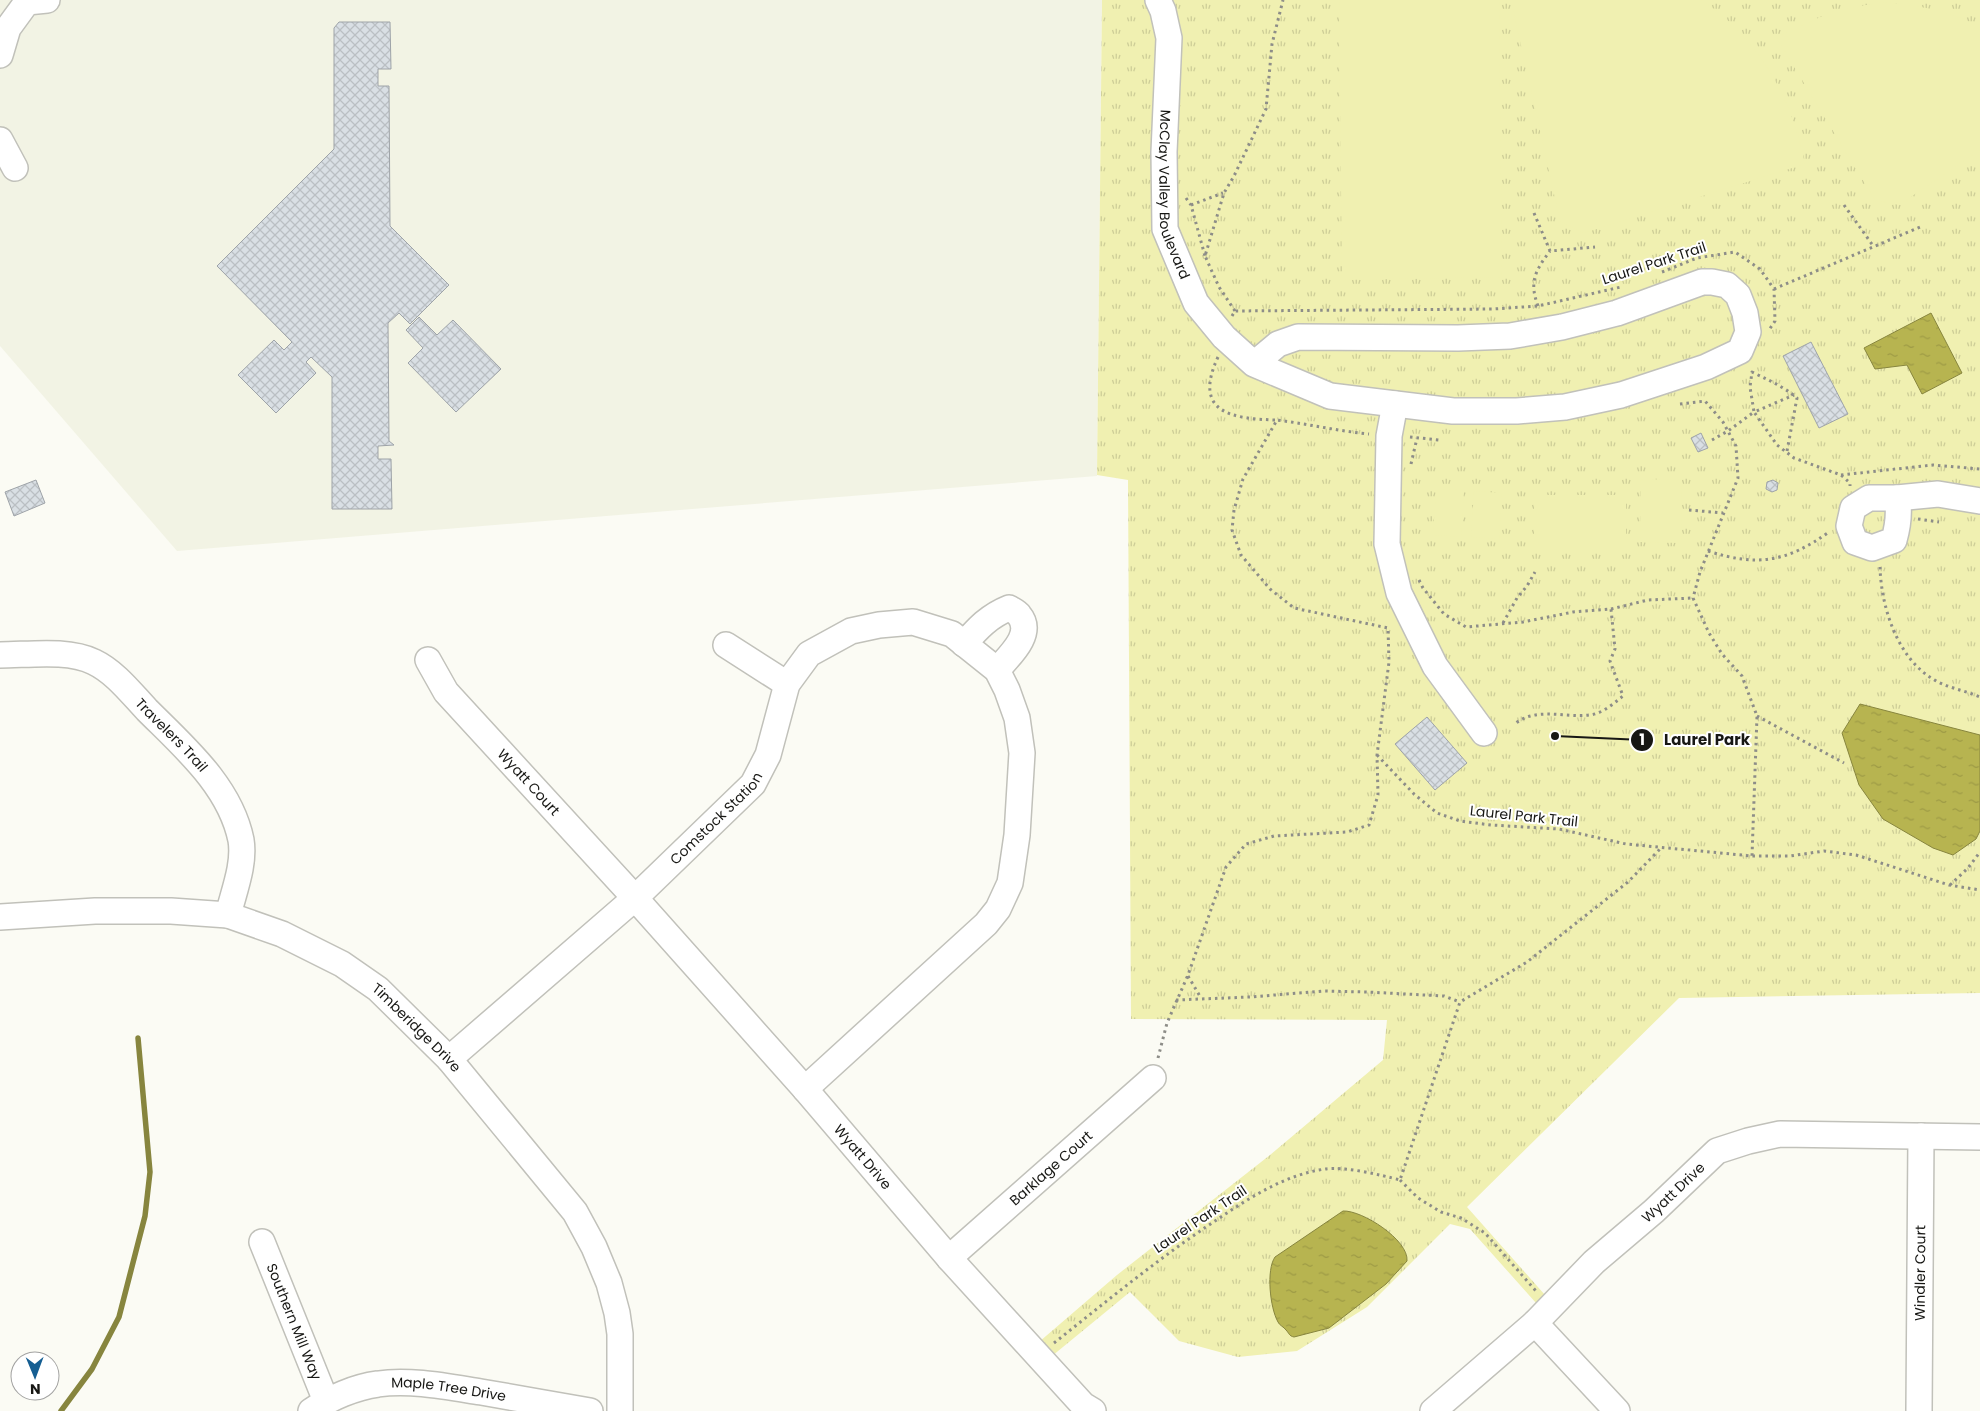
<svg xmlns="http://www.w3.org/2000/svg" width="1980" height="1411" font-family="Poppins,sans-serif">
<defs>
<pattern id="park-tufts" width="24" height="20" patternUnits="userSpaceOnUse" patternTransform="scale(1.25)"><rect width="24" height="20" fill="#f0f0b1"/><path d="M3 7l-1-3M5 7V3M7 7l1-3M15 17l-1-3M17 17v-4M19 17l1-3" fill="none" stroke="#cdcd97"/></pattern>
<pattern id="water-ripples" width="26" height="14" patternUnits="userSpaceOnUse" patternTransform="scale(1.25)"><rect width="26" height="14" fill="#b7b450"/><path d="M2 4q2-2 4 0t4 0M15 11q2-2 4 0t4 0" fill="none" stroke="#9d9a45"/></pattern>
<pattern id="building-cross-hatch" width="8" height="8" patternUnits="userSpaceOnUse" patternTransform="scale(1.25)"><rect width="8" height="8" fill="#d9dfe4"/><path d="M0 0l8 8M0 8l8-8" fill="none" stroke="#babfc3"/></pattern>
</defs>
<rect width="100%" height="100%" fill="#fbfbf4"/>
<!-- built -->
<path fill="#f2f3e4" d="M 0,0 L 1102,0 L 1097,476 L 177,551 L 0,346 Z"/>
<!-- park -->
<path fill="url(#park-tufts)" d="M 1102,0 L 1980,0 L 1980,993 L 1679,998 L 1467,1207 L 1545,1295 L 1536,1303 L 1470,1229 L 1450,1224 L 1367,1307 L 1297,1351 L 1238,1357 L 1179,1341 L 1130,1292 L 1052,1356 L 1039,1342 L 1117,1275 L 1270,1155 L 1383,1060 L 1387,1020 L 1131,1019 L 1128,480 L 1097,475 Z"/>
<!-- pitch -->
<path fill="#f0f0b1" d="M 1339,0 L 1499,0 L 1502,277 L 1342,280 Z
M 1511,0 L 1701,0 C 1744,27 1778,75 1794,123 C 1798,136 1802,150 1805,164 L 1584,233 L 1560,221 Z
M 1884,2 C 1920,6 1948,10 1980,27 L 1980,150 L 1899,205 L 1875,200 L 1776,37 L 1836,10 Z
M 1641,479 L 1682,480 L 1681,543 L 1640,542 Z
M 1436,489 L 1464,490 L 1461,537 L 1433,535 Z
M 1474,491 L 1502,493 L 1499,539 L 1471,537 Z
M 1534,495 L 1626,495 L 1626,548 L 1534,548 Z"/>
<!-- water -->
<path fill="url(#water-ripples)" stroke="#87853e" d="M 1931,313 L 1962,373 L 1922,394 L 1907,365 L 1875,369 L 1864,348 Z
M 1860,704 L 1980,735 L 1980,831 L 1976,839 L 1953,855 L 1933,848 L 1883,819 L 1859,785 L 1842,733 Z
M 1343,1211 C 1362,1210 1409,1240 1407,1261 L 1386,1284 L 1329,1328 L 1294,1337 C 1289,1336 1289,1333 1286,1330 C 1284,1327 1279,1325 1278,1322 C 1270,1308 1266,1270 1275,1257 Z"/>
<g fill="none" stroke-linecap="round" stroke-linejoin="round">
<!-- stream -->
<path stroke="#87853e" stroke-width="5.5" d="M 61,1411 L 92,1369 L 119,1317 L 145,1216 L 150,1172 L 138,1038"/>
</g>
<!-- building -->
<path fill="url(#building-cross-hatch)" stroke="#9ea3a8" d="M 339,22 L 390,22 L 391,69 L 378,69 L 378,86 L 389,86 L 390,226 L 449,285 L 410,324 L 399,313 L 388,323 L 389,441 L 394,445 L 378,446 L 378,459 L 391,459 L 392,509 L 332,509 L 332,377 L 311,357 L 306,362 L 316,373 L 276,413 L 238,375 L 274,340 L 284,350 L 292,342 L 217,266 L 334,149 L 334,28 Z
M 419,317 L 437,335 L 453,320 L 501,369 L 456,412 L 408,363 L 423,348 L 406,330 Z
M 1811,342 L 1848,414 L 1819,428 L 1783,356 Z
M 1701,433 L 1708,448 L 1698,452 L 1691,438 Z
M 36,480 L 45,503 L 14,516 L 5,492 Z
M 1773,480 L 1778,483 L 1777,490 L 1772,492 L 1766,489 L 1767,482 Z
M 1427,717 L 1467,763 L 1435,790 L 1395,744 Z"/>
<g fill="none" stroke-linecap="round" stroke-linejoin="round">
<!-- minor casing -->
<g stroke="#c1c1ba" stroke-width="28">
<g id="minor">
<path id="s1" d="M 1158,0 L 1163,11 L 1169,38 L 1164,152 L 1165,229 L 1196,303 L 1224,337 L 1254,364 L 1330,396 L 1453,411 L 1517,411 L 1565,407 L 1621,395 L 1706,367 L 1740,351 L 1748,332 L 1745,313 L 1738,295 L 1727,285 L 1712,282 L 1702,282 L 1617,313 L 1562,327 L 1510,336 L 1458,338 L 1298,337 L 1278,344 L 1254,364"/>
<path d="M 0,55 L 8,28 L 27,2 L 47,0"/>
<path d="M 0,140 L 15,168"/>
<path d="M 1395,404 L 1389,436 L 1387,544 L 1399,593 L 1435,666 L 1484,733"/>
<path d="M 1869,498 L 1897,498 C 1900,513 1898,526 1894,540 L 1872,548 L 1855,542 L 1849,526 L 1853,508 Z"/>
<path d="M 1897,498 L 1938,494 L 1980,501"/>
<path d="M 964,644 C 978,628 989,616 1009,608 C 1012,610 1017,612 1019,615 C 1035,634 1008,657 997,670"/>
<path d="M 726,645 L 787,684"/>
<path id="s2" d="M 0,655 C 28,655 68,649 94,662 C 115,672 131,693 147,710 C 184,747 230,786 241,840 C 245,864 234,891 228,915"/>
<path id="s3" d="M 428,660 L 446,692 L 635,898 L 805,1089 L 949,1258 L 1083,1405 L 1093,1411"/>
<path id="s4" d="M 0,917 L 95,911 L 171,911 L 228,915 L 282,934 L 342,964 L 378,989 L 449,1059 L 575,1212 L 594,1247 L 609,1283 L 617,1313 L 620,1334 L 620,1411"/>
<path id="s5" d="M 449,1059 L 635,898 L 753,784 L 768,755 L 787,684 L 809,654 L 851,631 L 879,625 L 913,622 L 952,634 L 997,670 L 1007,690 L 1017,718 L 1022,753 L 1017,835 L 1010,883 L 998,909 L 986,924 L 805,1089"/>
<path id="s6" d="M 262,1242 L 326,1401"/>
<path id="s7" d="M 949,1258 L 1153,1078"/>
<path d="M 1535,1323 L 1617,1411"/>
<path id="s8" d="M 311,1411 C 330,1398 355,1387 378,1384 C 410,1379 449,1387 481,1392 C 517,1398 554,1405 590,1411"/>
<path id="s9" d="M 1433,1411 L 1535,1323 L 1594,1262 L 1654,1211 L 1717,1151 L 1748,1141 L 1780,1134 L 1980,1137"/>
<path id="s10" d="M 1919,1411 L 1921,1136"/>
</g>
</g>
<!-- path -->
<path stroke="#8d8d88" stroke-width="3" stroke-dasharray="2.5 4" stroke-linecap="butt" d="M 1186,198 L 1191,205 L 1205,256
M 1191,205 L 1223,193
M 1844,205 L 1874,247
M 1534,213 L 1550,251 L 1595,247
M 1662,272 L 1697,258 L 1735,252 L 1760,269 L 1774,289 L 1775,321 L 1769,330
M 1774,289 L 1920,227
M 1538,306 C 1529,282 1535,271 1550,251
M 1235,311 L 1219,287 L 1205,256 L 1224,193 L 1234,176 L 1266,109 L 1272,44 L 1283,0
M 1232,316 L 1235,311 L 1493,309 L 1538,306 L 1621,287
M 1218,357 C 1192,413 1232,419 1277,420
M 1680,404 L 1705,401 L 1723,422 L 1736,446 L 1738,478 L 1700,572 L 1693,598 L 1709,633 L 1722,654 L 1742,676 L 1757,716 L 1752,856
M 1410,437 L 1439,440
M 1712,440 L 1728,431 L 1754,412 L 1777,445 L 1794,458 L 1841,475 L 1850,483 L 1850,486
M 1787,451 L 1797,398 C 1783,386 1768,380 1752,372 L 1750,387 L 1754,412 L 1794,395
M 1411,464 L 1417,438
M 1841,475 L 1933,465 L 1980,469
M 1689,510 L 1723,513
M 1918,519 L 1939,522
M 1708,551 C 1757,567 1787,562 1829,532
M 1880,567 C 1881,606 1897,658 1933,679 C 1947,688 1964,690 1980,697
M 1419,580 L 1423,588 L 1444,614 L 1466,627 L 1523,622 L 1573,612 L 1611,609 L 1615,649 L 1610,661 L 1623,696 C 1613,704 1602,714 1589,715 C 1565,718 1537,707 1516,723
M 1611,609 L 1648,600 L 1693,598
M 1503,623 L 1517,598 L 1527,586 L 1535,572
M 1757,716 L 1844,763
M 1377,755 L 1414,794 L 1437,813 L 1460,821 L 1491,825 L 1559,829 L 1626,844 L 1752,856 L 1790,856 L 1824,851 L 1856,855 L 1949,885 L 1980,890
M 1950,885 L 1968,868 L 1980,852
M 1188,976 L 1201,998
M 1176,1000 L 1250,997 L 1324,991 L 1367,992 L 1444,996 L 1460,1002
M 1158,1058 L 1167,1023 L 1188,975 L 1226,867 L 1246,844 L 1274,836 L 1347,832 L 1369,825 L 1378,795 L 1377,755 L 1389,662 L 1388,628 L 1294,608 L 1270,589 L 1241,555 L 1232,530 L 1234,510 L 1243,479 L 1277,420 C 1308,424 1338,431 1369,434
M 1400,1180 L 1418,1198 L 1441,1212 L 1461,1218 L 1485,1233 L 1536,1291
M 1054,1343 C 1107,1301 1159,1258 1215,1221 C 1249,1198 1284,1175 1325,1169 C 1344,1166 1381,1175 1400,1180 L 1460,1002 L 1527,962 L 1628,882 L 1662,847"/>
<!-- minor -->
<use href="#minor" stroke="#fff" stroke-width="25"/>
</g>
<g text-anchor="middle" stroke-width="4" stroke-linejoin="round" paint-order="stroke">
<!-- street labels -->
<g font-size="14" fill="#171714" stroke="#fff">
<text dy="5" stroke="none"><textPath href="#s1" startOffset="198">McClay Valley Boulevard</textPath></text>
<text transform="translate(1654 263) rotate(-18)" y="5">Laurel Park Trail</text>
<text dy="5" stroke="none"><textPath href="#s2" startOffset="202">Travelers Trail</textPath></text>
<text dy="5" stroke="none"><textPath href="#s3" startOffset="159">Wyatt Court</textPath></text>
<text transform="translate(1524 816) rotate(6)" y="5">Laurel Park Trail</text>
<text dy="5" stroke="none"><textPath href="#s5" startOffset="360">Comstock Station</textPath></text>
<text dy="5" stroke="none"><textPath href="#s4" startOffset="451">Timberidge Drive</textPath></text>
<text dy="5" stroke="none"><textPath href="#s3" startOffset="661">Wyatt Drive</textPath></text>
<text dy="5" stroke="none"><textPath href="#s7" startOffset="136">Barklage Court</textPath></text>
<text dy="5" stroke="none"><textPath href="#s9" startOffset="325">Wyatt Drive</textPath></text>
<text transform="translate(1200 1219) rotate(-34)" y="5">Laurel Park Trail</text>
<text dy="5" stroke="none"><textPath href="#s10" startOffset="138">Windler Court</textPath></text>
<text dy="5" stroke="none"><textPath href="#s6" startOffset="86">Southern Mill Way</textPath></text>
<text dy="5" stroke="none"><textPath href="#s8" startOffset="144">Maple Tree Drive</textPath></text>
</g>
</g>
<!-- callouts -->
<path fill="none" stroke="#171714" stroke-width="2" d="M1555 736L1642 740"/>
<g fill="#171714" stroke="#fff" stroke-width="2">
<circle cx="1555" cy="736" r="5"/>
<circle cx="1642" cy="740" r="12"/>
</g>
<g font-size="15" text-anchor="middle" font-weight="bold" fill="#fff">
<text x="1642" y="745">1</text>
</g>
<g font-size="15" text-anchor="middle" font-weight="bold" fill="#171714" stroke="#fff" stroke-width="4" stroke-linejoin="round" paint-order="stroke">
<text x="1707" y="745">Laurel Park</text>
</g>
<!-- north arrow -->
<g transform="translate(35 1376) rotate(179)"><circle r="24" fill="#ffffff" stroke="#a2a2a1"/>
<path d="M0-4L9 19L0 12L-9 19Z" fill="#155e92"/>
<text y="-8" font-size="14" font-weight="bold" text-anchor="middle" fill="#171714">N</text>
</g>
</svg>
